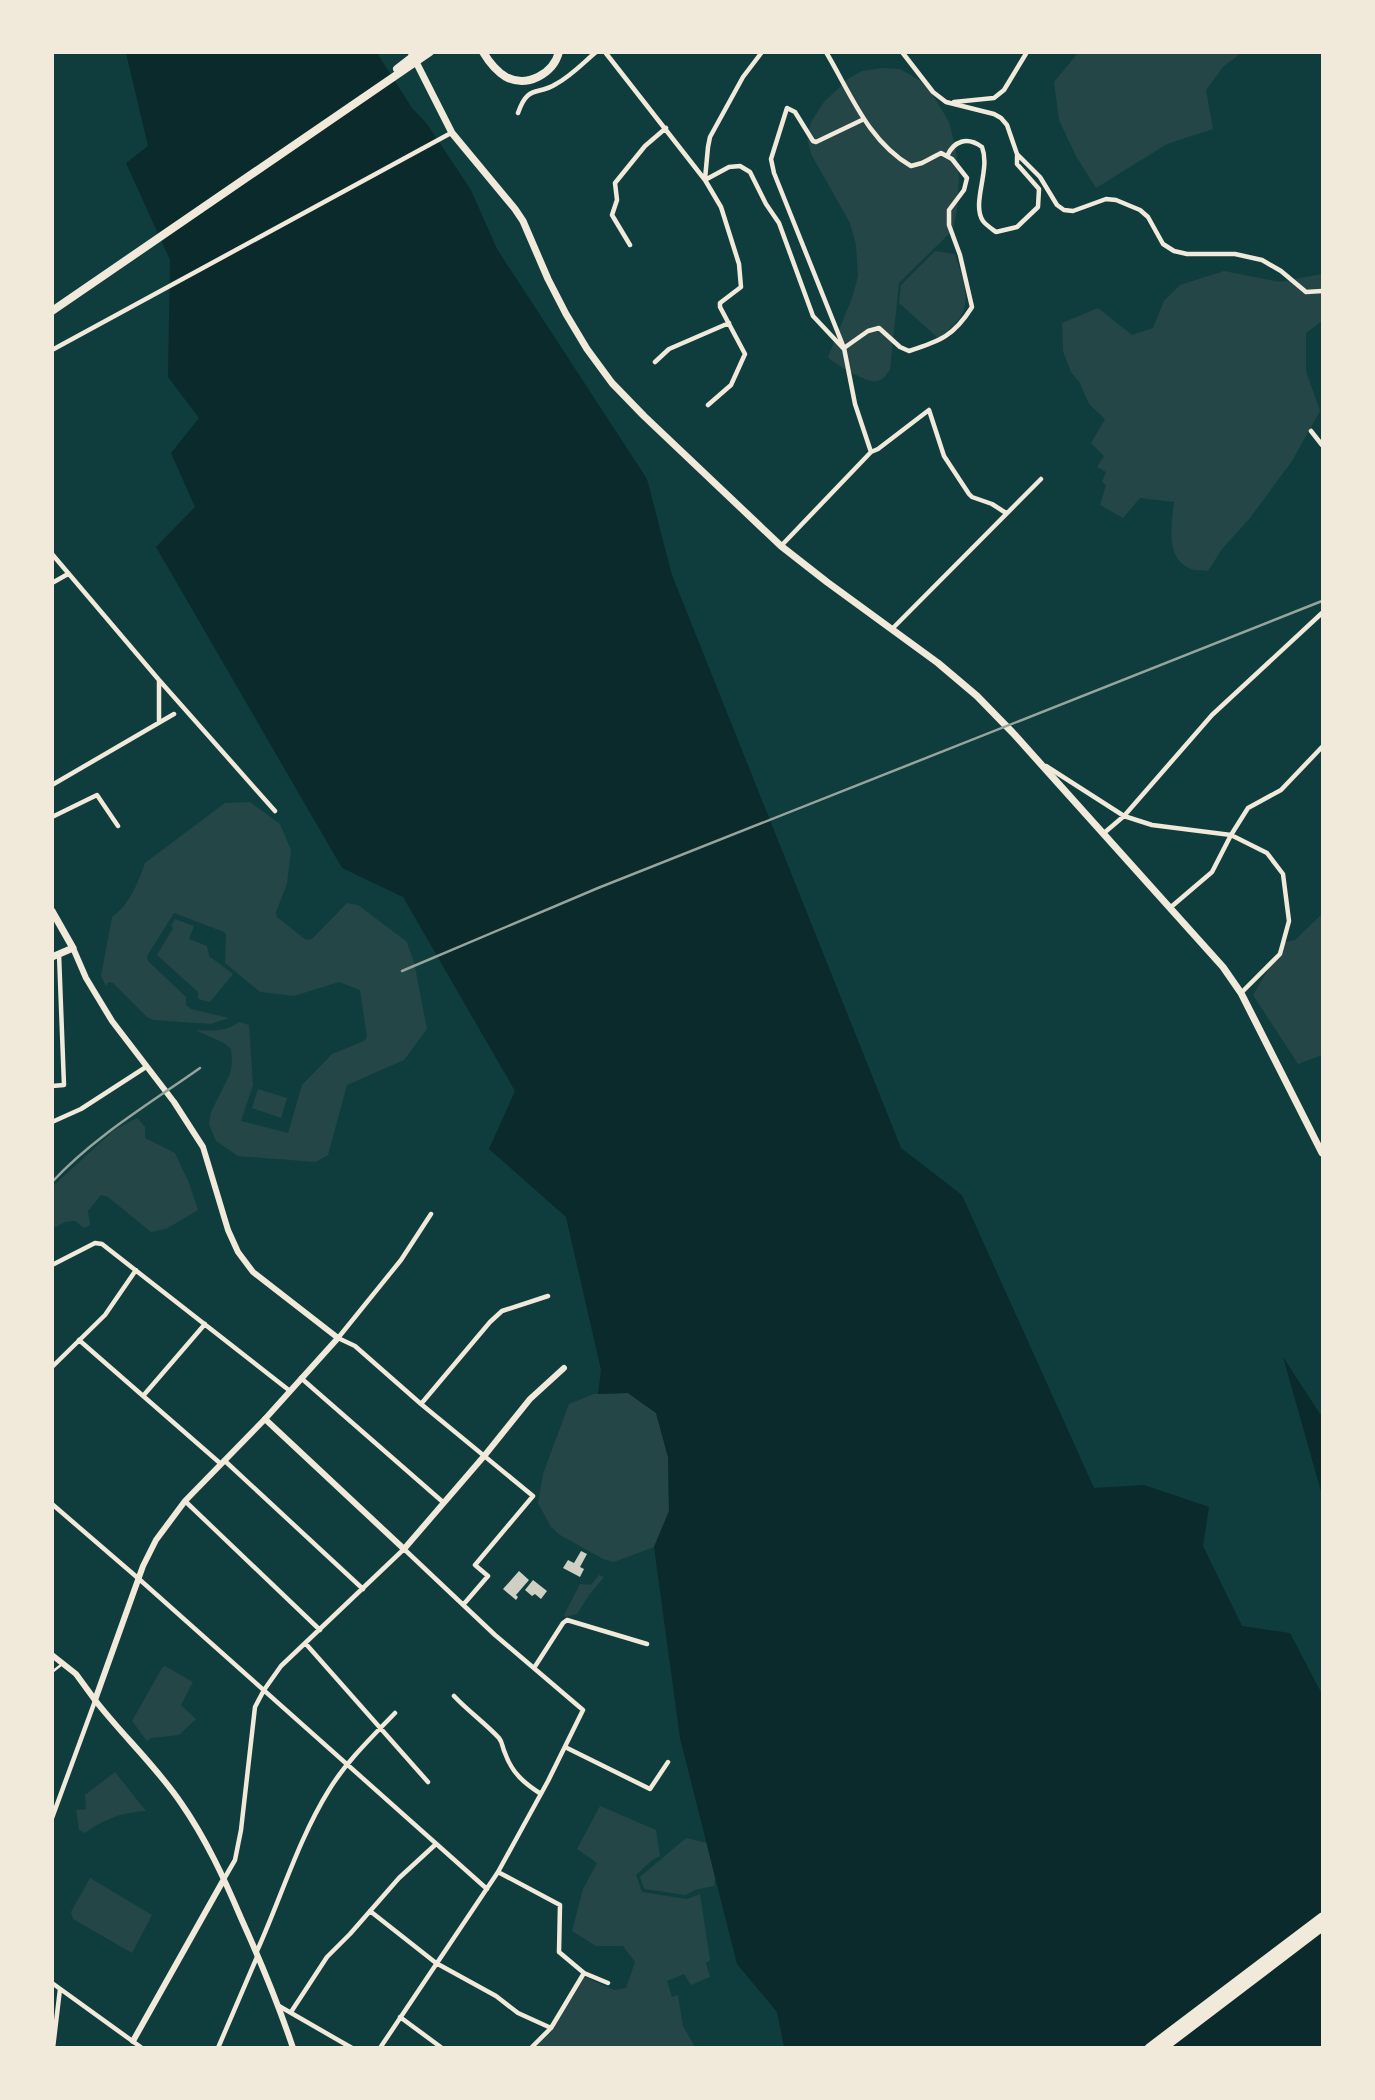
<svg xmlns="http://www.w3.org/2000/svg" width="1375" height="2100" font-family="Roboto,sans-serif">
<rect width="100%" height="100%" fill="#0f3d3e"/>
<!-- green -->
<path fill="#244646" d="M 1078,53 L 1078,52 L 1241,53 L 1223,67 L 1206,90 L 1213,129 L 1167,144 L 1096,188 L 1076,156 L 1059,120 L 1054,82 Z
M 882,68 L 900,69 L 919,80 L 930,90 L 949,122 L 956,150 L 959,178 L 957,209 L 953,230 L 899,283 L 890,370 C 885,376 881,383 872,381 C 863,380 834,364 828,357 L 852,298 L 858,276 L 856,245 L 850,223 L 811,154 L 807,137 L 811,122 L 824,102 L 848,79 L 862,71 Z
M 935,251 L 955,254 C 960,272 972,298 961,316 C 957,323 948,330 941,337 L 937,337 L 899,303 L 901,285 Z
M 1224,271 L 1280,282 L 1322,274 L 1322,321 L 1306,333 L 1306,371 L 1320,411 L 1292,461 L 1250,518 L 1222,549 L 1208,571 C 1203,570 1195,571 1191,569 C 1164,558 1172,524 1174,502 L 1140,498 L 1123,518 L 1100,505 L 1106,485 L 1102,482 L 1106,472 L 1097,467 L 1104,456 L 1091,443 L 1105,419 L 1089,404 L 1080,383 L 1071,372 L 1063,351 L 1062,323 L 1098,308 L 1132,335 L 1153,328 L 1164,301 L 1180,285 Z
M 250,802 L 280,824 L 291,850 L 287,884 L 276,912 L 277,917 L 306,940 L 312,939 L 347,903 L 358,905 L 407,942 L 414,962 L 427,1029 L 404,1060 L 347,1085 L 328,1155 L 316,1162 L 238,1156 L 216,1141 L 209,1124 L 211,1112 L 230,1074 L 232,1063 L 231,1049 L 224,1043 L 195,1030 C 210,1031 226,1032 239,1022 L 249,1025 L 253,1085 L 241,1121 L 288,1133 L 302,1085 L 332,1054 L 364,1041 L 367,1037 L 360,990 L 339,982 L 294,996 L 260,992 L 225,963 L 226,934 L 224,932 L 174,913 L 147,956 L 148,961 L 186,997 L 186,1005 L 191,1009 L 229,1018 L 211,1024 L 153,1020 L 147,1017 L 113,983 L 109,982 L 106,986 L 101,976 L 112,917 C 130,904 138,883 145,863 L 225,803 Z
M 1322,914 L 1322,1055 L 1298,1064 L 1253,995 L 1275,958 L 1281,943 L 1295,940 Z
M 175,919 L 194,926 L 189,939 L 207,946 L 209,956 L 233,974 L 210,1002 L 198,999 L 198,992 L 157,955 L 173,928 L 171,926 Z
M 258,1089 L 287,1098 L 281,1118 L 252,1108 Z
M 137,1118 L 145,1127 L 145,1138 L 175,1153 L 189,1183 L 198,1210 L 166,1229 L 151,1232 L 108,1197 L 101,1195 L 88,1211 L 90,1225 L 84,1228 L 75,1221 L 65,1222 L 56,1227 L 53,1226 L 53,1186 L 114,1130 Z
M 628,1393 L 656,1413 L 668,1457 L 669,1511 L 654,1547 L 614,1562 L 603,1559 L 560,1535 L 551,1527 L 538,1503 L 543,1474 L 569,1404 L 594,1394 Z
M 599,1575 L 604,1577 L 589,1595 L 577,1614 L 565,1617 L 564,1615 L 580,1584 L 591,1585 Z
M 165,1666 L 193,1682 L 181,1705 L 196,1719 L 179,1735 L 151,1738 L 147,1741 L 132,1721 L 162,1668 Z
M 115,1772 L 146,1811 C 122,1812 104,1819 85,1833 L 79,1830 L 76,1810 L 86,1809 L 85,1795 Z
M 600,1806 L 656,1830 L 660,1856 L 651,1861 L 636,1875 L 642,1892 L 687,1899 L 700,1894 L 710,1960 L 706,1963 L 710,1977 L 691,1985 L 684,1974 L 667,1981 L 672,1997 L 678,1995 L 683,2026 L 695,2047 L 535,2047 L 552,2031 L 585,1977 L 614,1990 L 626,1988 L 635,1962 L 623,1946 L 596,1946 L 572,1931 L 583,1889 L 597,1863 L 577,1849 Z
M 686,1838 L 707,1843 L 715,1878 L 714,1886 L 695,1890 L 685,1895 L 644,1889 L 640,1877 Z
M 90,1878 L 152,1915 L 132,1953 L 73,1919 L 71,1912 Z"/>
<!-- water -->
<path fill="#0a2a2b" d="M 126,53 L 377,53 L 412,108 L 427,124 L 471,190 L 497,249 L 647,479 L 672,575 L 901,1148 L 962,1195 L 1094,1488 L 1144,1485 L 1209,1507 L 1203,1546 L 1242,1626 L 1290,1633 L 1322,1694 L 1322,2047 L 784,2047 L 777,2012 L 737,1964 L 680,1738 L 654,1547 L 669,1511 L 668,1457 L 656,1413 L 628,1393 L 598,1394 L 601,1370 L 566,1217 L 489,1149 L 515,1091 L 403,897 L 342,868 L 156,547 L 195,507 L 171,453 L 199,418 L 168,377 L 170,260 L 126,163 L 148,146 Z
M 1283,1357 L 1322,1417 L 1322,1495 Z"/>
<!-- building -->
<path fill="#cfcfc3" d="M 581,1551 L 587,1554 L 580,1567 L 584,1569 L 580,1577 L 563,1568 L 568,1560 L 574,1563 Z
M 519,1571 L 529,1580 L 516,1595 L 518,1597 L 516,1600 L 503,1589 Z
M 533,1580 L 547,1591 L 541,1599 L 535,1594 L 532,1596 L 525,1590 Z"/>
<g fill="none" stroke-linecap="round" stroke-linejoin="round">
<!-- service -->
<path stroke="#f1e9da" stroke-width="2.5" d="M 52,1672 L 61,1665"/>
<!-- minor -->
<path stroke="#f1e9da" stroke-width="4.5" d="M 605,52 L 705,180 L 721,207 L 739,264 L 741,287 L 720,303 L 720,307 L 745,354 L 731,385 L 708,405
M 826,52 C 851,94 868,141 911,166 L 922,163 L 941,153 L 952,159 L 967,178 L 964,190 L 949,210 L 949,225 L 960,255 L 972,307 C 954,336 940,341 909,351 L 900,347 L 879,328 L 868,331 L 844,348
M 902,52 L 933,92 L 946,102 L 994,114 L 1001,118 L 1007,125 L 1017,154 L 1040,177 L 1057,205 L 1064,210 L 1073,211 L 1106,199 L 1116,200 L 1140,210 L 1148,217 L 1163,244 L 1174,251 L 1187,254 L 1235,254 L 1262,260 L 1281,271 L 1306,292 L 1322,291
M 954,102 L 994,98 L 1004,90 L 1027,52
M 518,113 C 528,84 537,96 556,84 C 571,76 583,63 596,52
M 947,156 C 954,141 967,136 982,147 C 991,170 971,203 983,221 C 986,225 992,229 996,232 L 1017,227 L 1038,207 L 1039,189 L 1017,164 L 1017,156
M 705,179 L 708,147 L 710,137 L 743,77 L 762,52
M 705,180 L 729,167 L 740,166 L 750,172 L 766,204 L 779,223 L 813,316 L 843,348
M 630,245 L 612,215 L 617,200 L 615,183 L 645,146 L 666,128
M 52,350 L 451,133
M 655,362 L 669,349 L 729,323
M 1311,431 L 1322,445
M 871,452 L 878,449 L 929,410 L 944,456 L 969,494 L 972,497 L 992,504 L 1006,513
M 781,546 L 871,452 L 855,404 L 844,348 L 774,173 L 771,159 L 787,108 L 795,112 L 813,141 L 816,142 L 862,120
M 52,554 L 159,680 L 275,811
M 52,583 L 68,574
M 892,629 L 1041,479
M 159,681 L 159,722
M 1046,766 L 1124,816 L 1152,825 L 1231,835 L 1267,853 L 1283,874 L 1289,921 L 1280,954 L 1241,993
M 52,785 L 174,714
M 52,817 L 97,795 L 118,826
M 1104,833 L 1124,816 L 1212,715 L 1322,613
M 1171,907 L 1212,872 L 1231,835 L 1248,808 L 1281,790 L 1322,747
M 52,1086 L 64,1085 L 59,954
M 52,1122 L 81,1109 L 146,1067
M 431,1214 L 401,1260 L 338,1338 L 355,1346 L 421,1404 L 533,1496 L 475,1565 L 488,1576 L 463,1605
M 52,1265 L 95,1243 L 102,1244 L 290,1391
M 79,1340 L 221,1464
M 52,1367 L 105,1315 L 136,1270
M 301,1378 L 444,1503
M 143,1396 L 205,1324
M 421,1404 L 490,1322 L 502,1311 L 548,1296
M 225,1461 L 363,1589
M 185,1501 L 320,1630
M 52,1504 L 139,1579 L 487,1889
M 306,1644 L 428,1782
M 534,1668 L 563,1623 L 567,1620 L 647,1644
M 454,1696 C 468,1711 485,1723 499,1738 C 503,1743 502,1747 505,1753 C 512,1773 524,1783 541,1794
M 565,1747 L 650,1789 L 668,1762
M 52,1818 L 95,1701
M 498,1872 L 560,1905 L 559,1952 L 584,1973 L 608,1983
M 224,1879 L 235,1860 L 241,1830 L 255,1707 L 264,1690 L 281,1666 L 404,1549 L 495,1635 L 583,1710 L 548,1781 L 498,1872 L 380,2048
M 370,1911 L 436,1963 L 496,1996 L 518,2013 L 551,2028
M 257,1951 C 281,1898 298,1840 329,1790 C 346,1762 372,1737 395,1713
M 52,1983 L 142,2048
M 279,2006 L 352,2048
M 291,2012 L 327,1957 L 350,1934 L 399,1878 L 436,1844
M 400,2017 L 442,2048
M 53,2048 L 60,1989
M 218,2048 L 257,1957
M 531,2048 L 551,2028 L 584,1973"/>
<!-- tertiary -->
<path stroke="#f1e9da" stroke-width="6" d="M 73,948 L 86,978 L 112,1021 L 174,1102 L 203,1147 L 228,1230 L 238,1252 L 253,1272 L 338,1338 L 265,1419
M 95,1700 C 122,1735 156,1766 181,1803 C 206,1839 224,1878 241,1918 C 260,1960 278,2003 293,2048
M 133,2041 L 224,1879"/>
<!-- secondary -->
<path stroke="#f1e9da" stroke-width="6" d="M 52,1655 L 76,1674 L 95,1700
M 95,1700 L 143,1566 L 156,1540 L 185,1501 L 265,1419 L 404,1549 L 485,1455 L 530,1399 L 564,1368"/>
<!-- primary -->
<path stroke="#f1e9da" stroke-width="7" d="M 411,52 L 452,133 L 515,209 L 523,221 L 548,279 L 566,314 L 587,349 L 612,383 L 644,416 L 781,546 L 827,582 L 938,663 L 977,696 L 1013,733 L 1223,967 L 1241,993 L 1322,1153
M 52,911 L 73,948 L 52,957"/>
<!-- trunk -->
<path stroke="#f1e9da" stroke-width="8" d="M 483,52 C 489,62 496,71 506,77 C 527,88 553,74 559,52
M 397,69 L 419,52
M 52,311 L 430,52"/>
<!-- motorway -->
<path stroke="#f1e9da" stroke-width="9" d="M 1149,2048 L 1322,1917
M 1163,2048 L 1322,1927"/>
<!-- rail -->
<path stroke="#97a49c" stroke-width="2.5" d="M 402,971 L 598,888 L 1322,601
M 52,1182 C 95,1136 149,1104 200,1068"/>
</g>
<!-- border -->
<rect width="1375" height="2100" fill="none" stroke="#f1e9da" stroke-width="108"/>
</svg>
